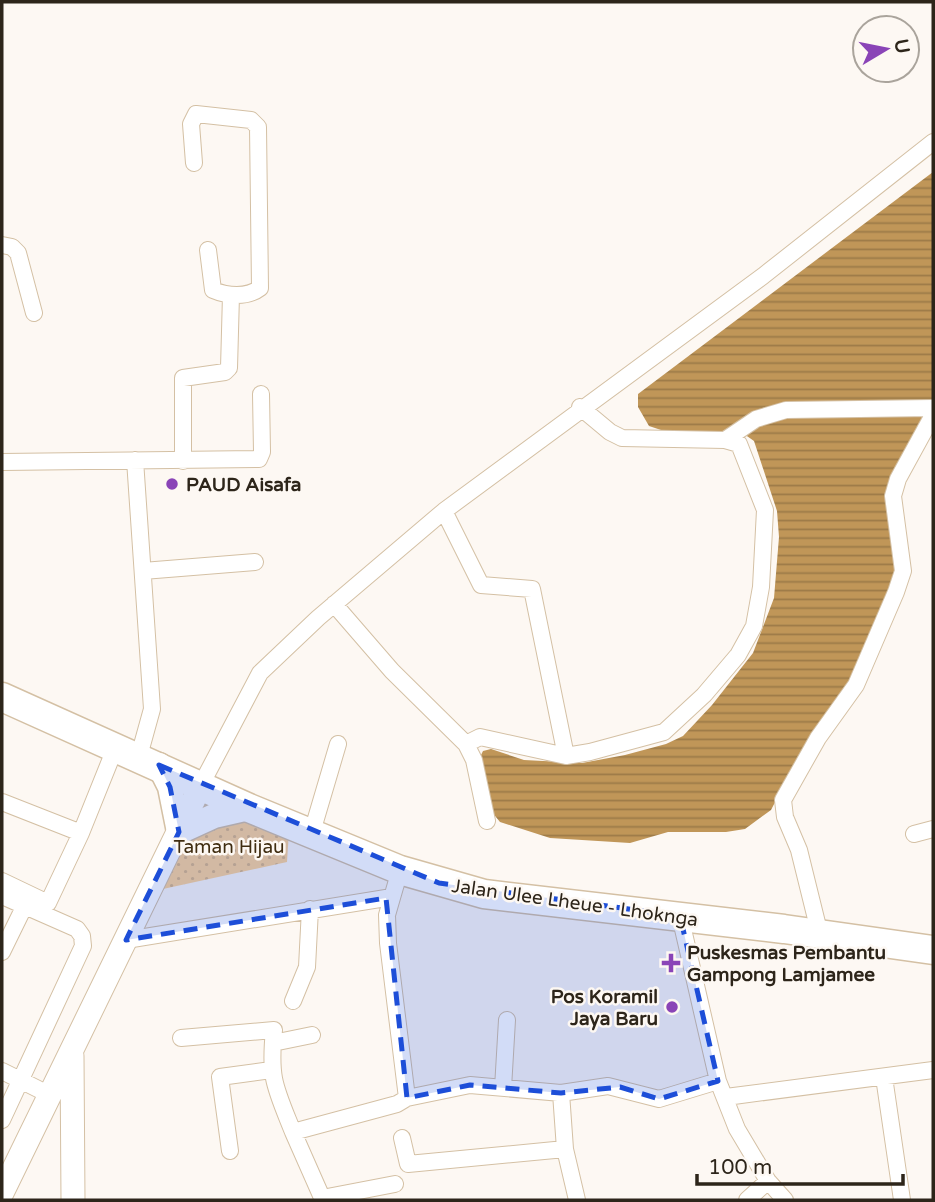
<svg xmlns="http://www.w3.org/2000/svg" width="935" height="1202" font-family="'Varela Round',sans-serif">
<defs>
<pattern id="park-dots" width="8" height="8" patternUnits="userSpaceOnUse" patternTransform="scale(1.75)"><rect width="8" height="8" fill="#ffd497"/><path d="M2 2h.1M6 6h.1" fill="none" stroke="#dbb682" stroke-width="1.8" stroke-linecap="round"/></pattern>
<pattern id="water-rules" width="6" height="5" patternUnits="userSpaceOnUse" patternTransform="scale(1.75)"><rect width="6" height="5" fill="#c09658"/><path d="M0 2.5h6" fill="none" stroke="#9c7a48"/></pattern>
</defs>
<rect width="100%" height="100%" fill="#fdf8f3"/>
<!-- park -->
<path fill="url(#park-dots)" d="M 231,816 L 289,831 L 287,862 L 163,889 L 190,834 Z"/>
<!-- water -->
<path fill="url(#water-rules)" d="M 933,172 L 933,399 L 897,477 L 896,562 L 892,583 L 863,661 L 790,773 L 771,810 L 745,829 L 726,832 L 668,832 L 630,843 L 550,838 L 500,822 L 491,811 L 478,761 L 483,751 L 491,749 L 524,760 L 582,763 L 625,755 L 666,744 L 683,736 L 712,705 L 753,653 L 774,598 L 779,537 L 777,511 L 754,441 L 744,434 L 676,435 L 649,426 L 638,407 L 638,394 Z"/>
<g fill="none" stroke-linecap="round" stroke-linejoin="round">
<!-- street casing -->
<g stroke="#d4c0a4" stroke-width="18">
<path id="street" d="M 194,163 L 191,124 L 196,114 L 251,120 L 258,127 L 260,288 C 247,298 227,296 213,290 L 208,250
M 2,245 L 12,247 L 18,253 L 34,313
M 725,440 L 756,419 L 786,410 L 933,408
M 135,460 L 152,709 L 139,756
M 183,461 L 183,378 L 225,372 L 229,368 L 231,295
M 2,462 L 259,459 L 262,452 L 261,394
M 444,511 L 481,585 L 532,589 L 566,756
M 143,571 L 255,562
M 334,604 L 392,671 L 466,744
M 201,785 L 260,673 L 318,618 L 444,511 L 763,276 L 933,142
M 2,802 L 81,833
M 487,821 L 474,760 L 466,744 L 480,737 L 566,756 L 590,752 L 664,732 L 704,695 L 738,655 L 754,626 L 761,587 L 765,510 L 739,444 L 725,440 L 622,438 L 610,432 L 580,407
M 312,832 L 338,744
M 914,834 L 933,829
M 2,881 L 48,903 L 81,833 L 116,746
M 2,896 L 77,929 L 82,936 L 83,946 L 2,1120
M 680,916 L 718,1081 L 737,1129 L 768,1181 L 785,1200
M 820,935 L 799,850 L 785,817 L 783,800 L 818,738 L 856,685 L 896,592 L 903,571 L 893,496 L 898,479 L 933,415
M 126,940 L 392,897
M 2,952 L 25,905
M 293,1001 L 307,967 L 310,909
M 181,1038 L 274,1030 C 269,1079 275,1087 293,1132
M 273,1043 L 312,1035
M 2,1071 L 50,1095
M 884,1077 L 902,1200
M 503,1088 L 507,1020
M 726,1097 L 933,1070
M 407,1098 L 470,1085 L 561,1093
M 402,1138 L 408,1164 L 565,1149
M 230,1151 L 220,1077 L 271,1070
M 322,1198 L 395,1184
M 323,1200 L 293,1132 L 397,1104 L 407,1098 L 388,943 L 387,915 L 400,870
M 577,1200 L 565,1149 L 561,1093 L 608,1086 L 659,1099 L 718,1081
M 747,1200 L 768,1181"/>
</g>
<!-- secondary casing -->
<g stroke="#d4c0a4" stroke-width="25">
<path id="secondary" d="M 72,1056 L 73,1200
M 2,1193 L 201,785"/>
</g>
<!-- primary casing -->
<g stroke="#d4c0a4" stroke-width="27">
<path id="primary" d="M 159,765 L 170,787 L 179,832 L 214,816 L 249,808"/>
</g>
<!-- highway casing -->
<g stroke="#d4c0a4" stroke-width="31">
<path id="highway" d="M 2,697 L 249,808 L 400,870 L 484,894 L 784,929 L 933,950"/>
</g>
<!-- street -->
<use href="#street" stroke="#fff" stroke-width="16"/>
<!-- secondary -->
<use href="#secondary" stroke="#fff" stroke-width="23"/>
<!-- primary -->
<use href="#primary" stroke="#fff" stroke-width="24"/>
<!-- highway -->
<use href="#highway" stroke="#fff" stroke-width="28"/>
</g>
<!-- marked area -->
<path fill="#1d4ed8" fill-opacity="0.2" stroke="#1d4ed8" stroke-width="5" stroke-dasharray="14 9" stroke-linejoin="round" d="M 159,765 L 439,883 L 680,916 L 718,1081 L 659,1099 L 620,1087 L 561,1093 L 470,1085 L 407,1098 L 386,898 L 126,940 L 179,832 L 170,787 Z"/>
<!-- markers -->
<g fill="#8a44b7" stroke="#fdf8f3" stroke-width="2.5">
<circle cx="172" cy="484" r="7"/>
<path d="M667.5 952.5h7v7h7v7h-7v7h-7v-7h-7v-7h7z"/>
<circle cx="672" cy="1007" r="7"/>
</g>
<g text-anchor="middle" stroke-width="5" stroke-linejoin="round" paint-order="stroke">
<!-- poi labels -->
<g font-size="19" font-weight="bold" fill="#2d251a" stroke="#fdf8f3" text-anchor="start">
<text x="186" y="491">PAUD Aisafa</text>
<text x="687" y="959">Puskesmas Pembantu<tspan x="687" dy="22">Gampong Lamjamee</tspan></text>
<text x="658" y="1003" text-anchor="end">Pos Koramil<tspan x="658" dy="22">Jaya Baru</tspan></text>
</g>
<!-- park labels -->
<g font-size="19" fill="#402d11" stroke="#fdf8f3">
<text x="229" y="853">Taman Hijau</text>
</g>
<!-- street labels -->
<g font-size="19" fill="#2d251a" stroke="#fdf8f3">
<text transform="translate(575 902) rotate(8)" y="7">Jalan Ulee Lheue - Lhoknga</text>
</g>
</g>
<!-- border -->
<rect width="935" height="1202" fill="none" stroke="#2d251a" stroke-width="7"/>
<!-- north arrow -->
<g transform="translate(886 49) rotate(80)"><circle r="33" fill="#fdf8f3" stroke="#aaa49c" stroke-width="2"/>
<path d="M0-5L12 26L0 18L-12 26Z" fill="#8a44b7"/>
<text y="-10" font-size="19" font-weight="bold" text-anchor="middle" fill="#2d251a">U</text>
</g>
<!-- scale -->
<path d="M697 1174v10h206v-10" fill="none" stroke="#2d251a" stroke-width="3.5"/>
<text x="708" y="1174" font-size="21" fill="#2d251a" stroke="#fdf8f3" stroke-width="5" paint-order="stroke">100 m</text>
</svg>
